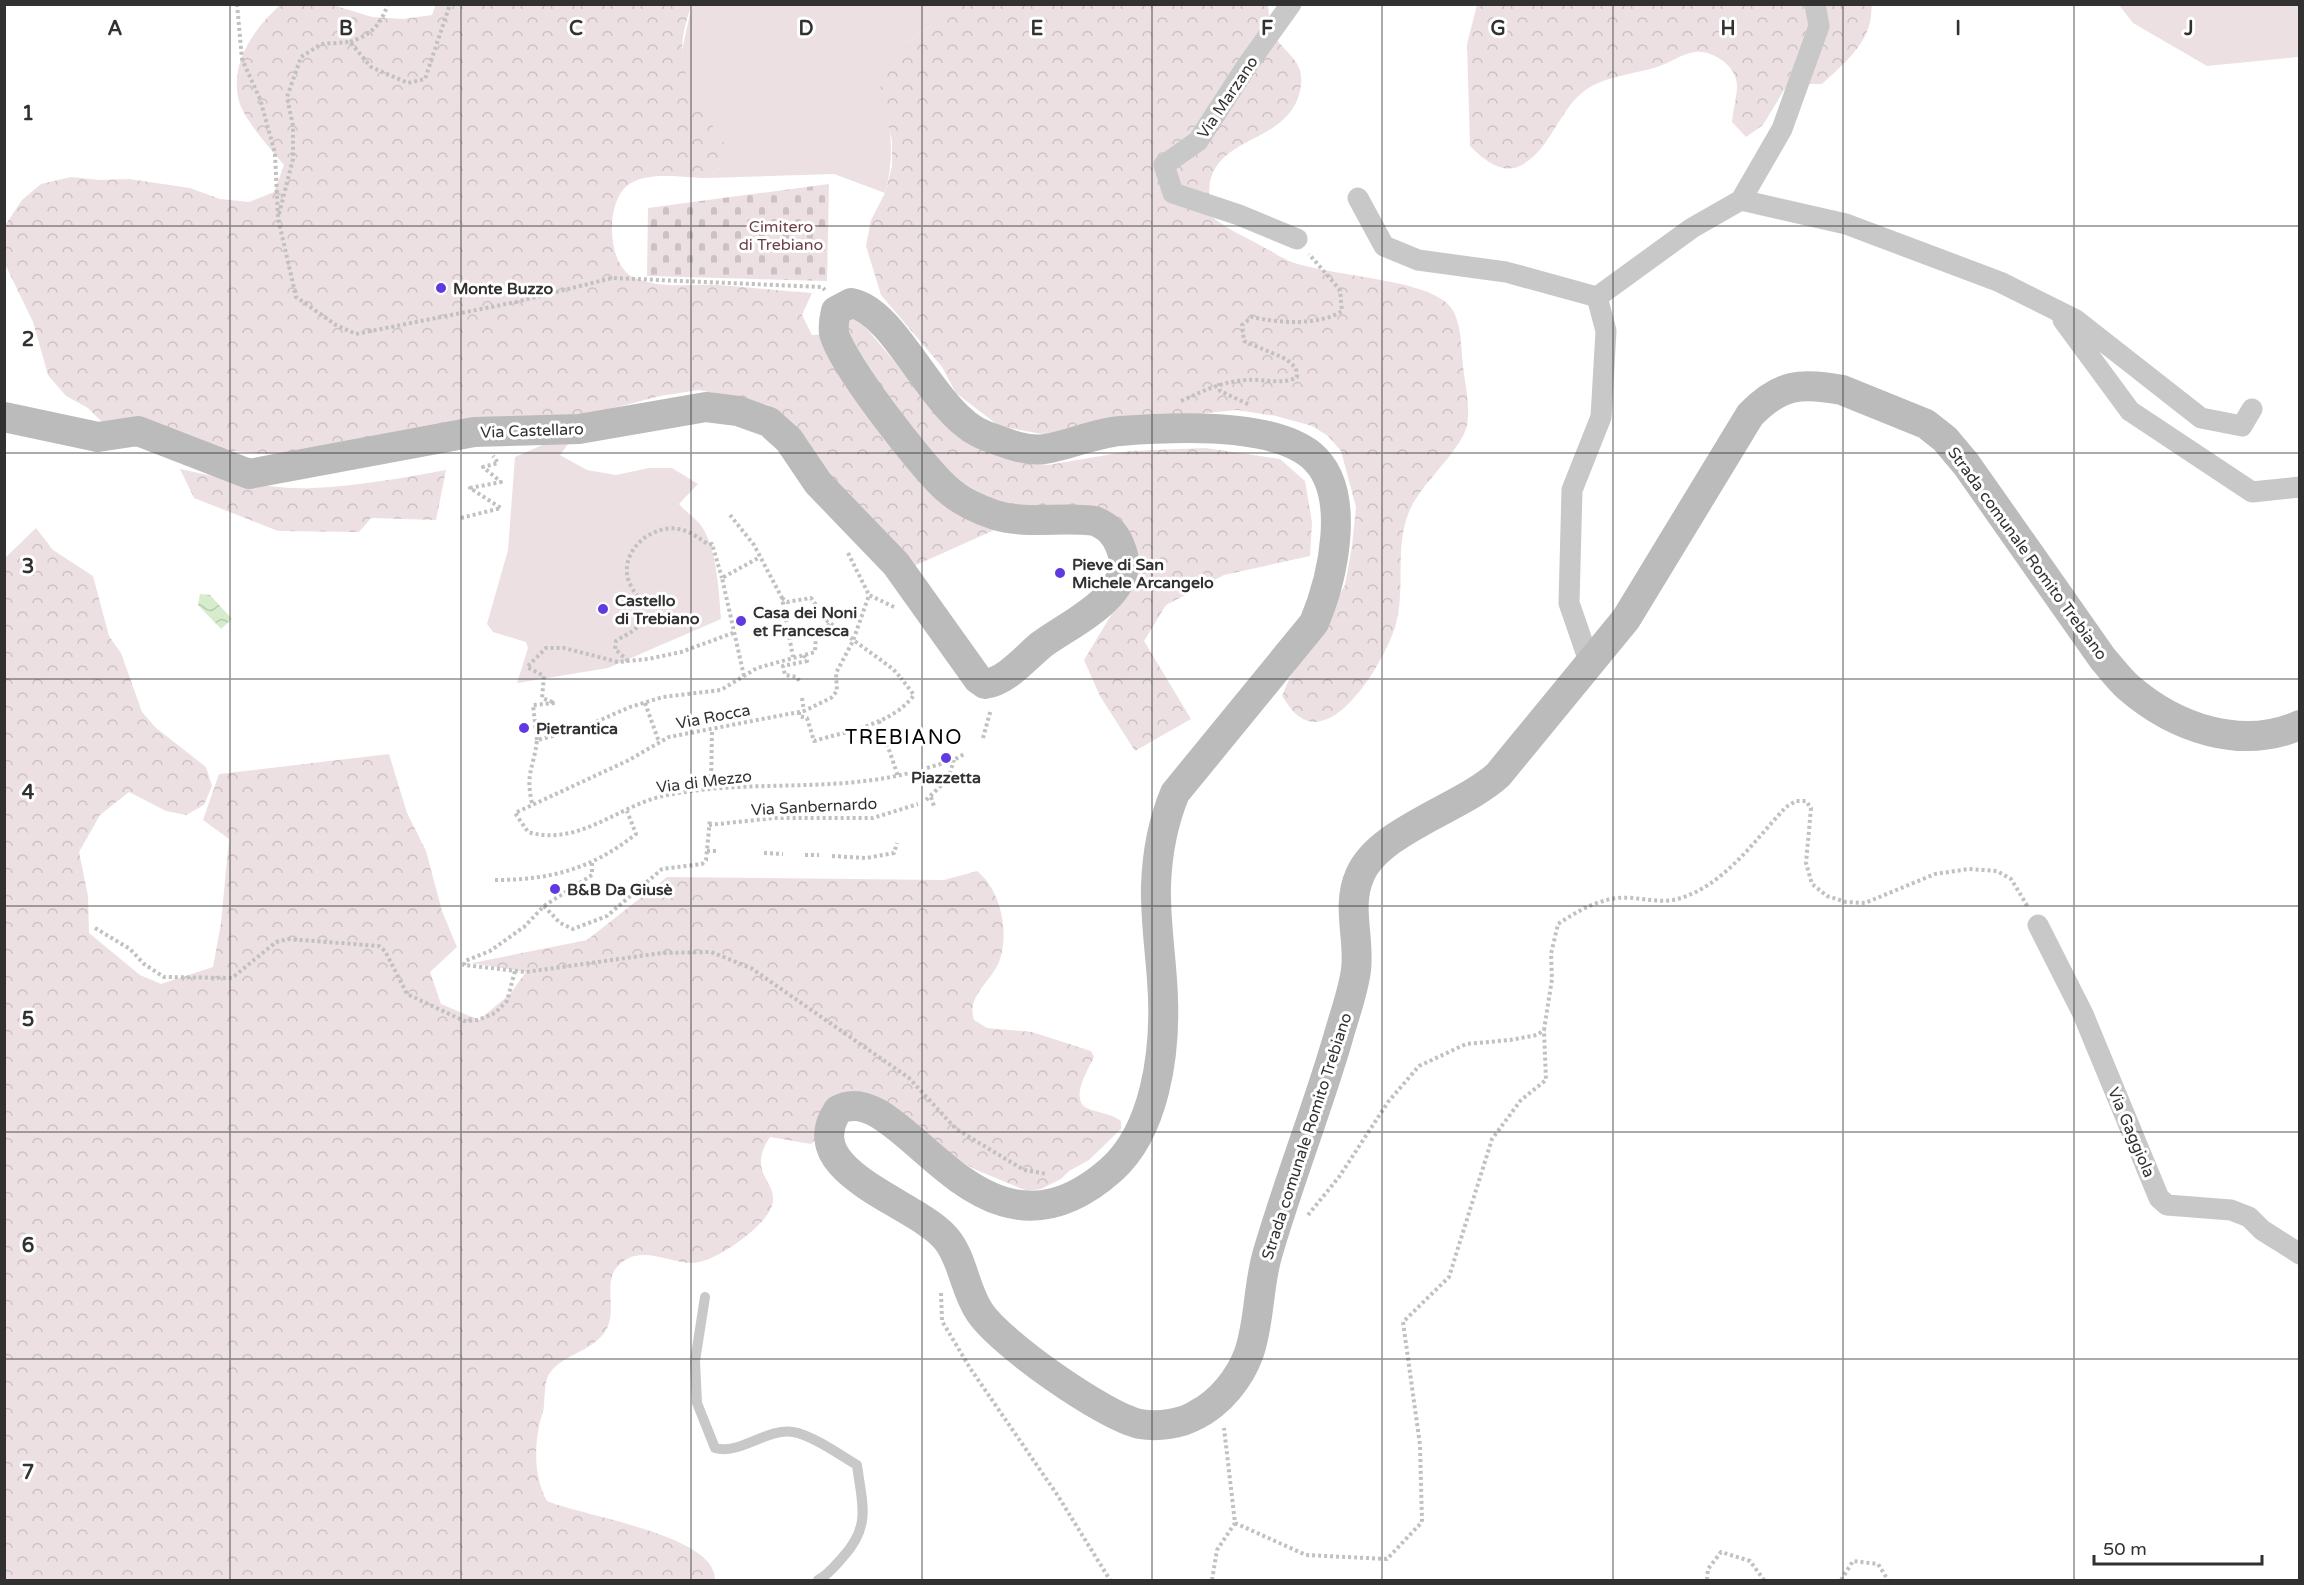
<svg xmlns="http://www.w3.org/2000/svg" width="2304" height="1585" font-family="'Varela Round',sans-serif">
<defs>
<pattern id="forest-crowns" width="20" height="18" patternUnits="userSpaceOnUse" patternTransform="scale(1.5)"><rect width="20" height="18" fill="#ede0e3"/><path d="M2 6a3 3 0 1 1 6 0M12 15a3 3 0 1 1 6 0" fill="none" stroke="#ccc1c3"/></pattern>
<pattern id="cemetery-stones" width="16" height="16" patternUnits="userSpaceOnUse" patternTransform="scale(1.5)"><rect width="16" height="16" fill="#ede0e3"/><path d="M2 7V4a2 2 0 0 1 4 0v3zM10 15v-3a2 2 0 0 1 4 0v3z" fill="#ccc1c3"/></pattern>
<pattern id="water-waves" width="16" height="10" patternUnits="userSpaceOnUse" patternTransform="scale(1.5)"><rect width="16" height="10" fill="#d6eccd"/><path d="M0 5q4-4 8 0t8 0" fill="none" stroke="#b8cbb0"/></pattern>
</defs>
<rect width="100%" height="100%" fill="#fff"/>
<!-- grass -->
<path fill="#ede0e3" d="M 947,4 L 949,7 L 929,27 L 904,43 L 880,89 C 892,128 895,154 885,193 L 834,174 L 708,178 L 722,166 L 683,71 L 682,50 L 692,5 Z
M 2119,5 L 2299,5 L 2299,57 L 2207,66 L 2133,23 Z
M 579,429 L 560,455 L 587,470 L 616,475 L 649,468 L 672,468 L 698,484 L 679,504 C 685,511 694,517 700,524 C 717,546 719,592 721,619 L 608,668 L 517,683 L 528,648 L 526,642 L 493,632 L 487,624 L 508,550 L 515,457 Z"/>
<!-- forest -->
<path fill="url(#forest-crowns)" d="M 436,4 L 692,5 C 667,67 694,96 726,146 L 722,166 L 708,178 C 685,178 652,171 631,183 C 604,198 606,267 635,278 C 662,289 689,284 717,285 C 748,287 780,291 812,293 L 802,315 L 812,335 L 824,334 L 999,528 L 914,566 L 896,564 L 783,419 L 768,405 L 699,390 L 660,396 L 583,416 L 279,455 L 220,450 L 104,424 L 88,408 L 66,396 L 48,375 L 33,322 L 5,264 L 4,227 L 22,200 L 41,184 L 71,177 L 100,180 L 129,179 L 190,188 L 220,199 L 249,202 L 274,192 L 284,165 C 271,149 241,117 238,97 C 231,60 255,28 280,5 L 333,5 L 372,17 L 403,19 L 432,15 Z
M 1871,4 C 1875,39 1845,63 1822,84 L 1802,84 L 1784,90 L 1763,125 L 1746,137 L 1732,122 C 1733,110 1737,97 1737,86 C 1737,66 1713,50 1695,52 C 1681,54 1670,63 1657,67 C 1635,74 1607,76 1587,89 C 1559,108 1552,148 1522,165 C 1502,176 1483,159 1470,146 L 1467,44 L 1477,5 Z
M 948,5 L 1268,5 C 1269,16 1270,30 1277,40 C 1291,58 1306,64 1300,91 C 1289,140 1228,135 1212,175 C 1207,187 1210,202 1211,216 C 1228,230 1246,237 1265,248 C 1272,251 1278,256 1285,259 C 1321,277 1432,277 1452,309 C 1462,325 1461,348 1463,366 C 1465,386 1473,416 1464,434 C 1449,464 1416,487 1406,520 C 1396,554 1405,590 1396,624 C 1388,653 1345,731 1308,721 C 1295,717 1289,706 1282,696 L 1290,677 L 1345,585 L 1352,546 L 1356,507 L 1341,451 L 1328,436 L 1312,426 L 1276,416 L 1237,410 L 1110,423 L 1052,436 L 999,426 L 956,393 L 942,367 L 881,295 L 866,246 L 871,220 L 885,193 L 892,166 L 892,141 L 880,89 L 887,64 L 904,43 L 929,27 L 948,7 Z
M 858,318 L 947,424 L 1000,456 L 1048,465 L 1130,451 L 1205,448 L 1280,459 L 1305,481 L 1312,522 L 1310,556 L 1224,575 L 1166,605 L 1144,641 L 1191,719 L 1135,751 L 1100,696 L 1084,660 L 1119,602 L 1129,545 L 990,498 L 959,481 L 931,452 L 879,389 L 847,331 L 849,321 Z
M 180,469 C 223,478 268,490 313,488 C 358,486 402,478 446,470 L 436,520 L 371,518 L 359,532 L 278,531 L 194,498 Z
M 36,528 L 53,550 L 93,576 L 109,636 L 121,653 L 142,712 L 156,728 L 206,767 L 212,786 L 204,805 L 186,815 L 166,811 L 129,792 L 100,815 L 79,852 L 88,896 L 89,933 L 140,975 L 161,984 L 213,967 L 221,923 L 229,839 L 203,820 L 219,774 L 389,754 L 407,813 L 426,851 L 442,911 L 457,947 L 430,972 L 441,1004 L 479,1020 L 510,994 L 526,972 L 472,963 L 587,940 L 667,877 L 944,880 L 977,871 C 1001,890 1010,933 999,962 C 991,982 966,996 974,1020 L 987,1028 L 1032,1032 L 1091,1051 L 1094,1057 C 1088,1070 1068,1101 1089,1109 C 1100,1113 1112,1114 1121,1121 L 1121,1129 L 1089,1160 L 1069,1171 L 1061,1179 L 1041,1189 L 1027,1191 L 974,1169 L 855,1097 L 811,1144 L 770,1137 C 741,1180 793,1184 764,1219 C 751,1235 713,1263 692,1263 C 673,1263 647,1249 629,1258 C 596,1274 620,1306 606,1330 C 595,1349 570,1353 555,1367 C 543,1378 546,1389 544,1404 C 544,1412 540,1419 539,1426 C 534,1451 535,1479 547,1501 C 582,1516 717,1535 715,1580 L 5,1580 L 4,559 Z"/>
<!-- cemetery -->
<path fill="url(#cemetery-stones)" d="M 829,184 L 827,281 L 647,276 L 648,208 Z"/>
<!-- water -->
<path fill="url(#water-waves)" d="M 200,594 L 210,595 L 232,619 L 221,629 L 198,605 Z"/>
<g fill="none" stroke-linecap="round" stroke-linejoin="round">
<!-- path -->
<path stroke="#c1c1c1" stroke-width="4" stroke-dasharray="3 3" stroke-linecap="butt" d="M 237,4 L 242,59 L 260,99 L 275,153 L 278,218 L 296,297 L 336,325 L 356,334 L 516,302 L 612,278 L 822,287 L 825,290
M 350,42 C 372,34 380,26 388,4
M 279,214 L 293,159 L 293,126 L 287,97 L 301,57 L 321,44 L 350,42 L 371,67 L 408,83 L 425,79 L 450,4
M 1219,383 L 1220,391 L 1250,405
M 1181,401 C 1203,391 1221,382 1245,380 C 1262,378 1282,386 1297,377 L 1296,368 L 1286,359 L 1244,341 L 1242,325 L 1252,317 C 1278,323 1319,326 1342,311 L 1340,290 L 1309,254
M 730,515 L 754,545 L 782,598 L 793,657
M 461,518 L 501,508 L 470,488 L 501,482 L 483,467 L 498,463 L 493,456
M 848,553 L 869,595
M 782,598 L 787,602 L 811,598 L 816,605
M 894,607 L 869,595 L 853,641 L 836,673 L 837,691 L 831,698 L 804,711 L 669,737 L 627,761 L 515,813 L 528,832 C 578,847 618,806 663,796 C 745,778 831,794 913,772
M 826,620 L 893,669 L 901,678
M 628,661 L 615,649 L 616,641 C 627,633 638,632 642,617 C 646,602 636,597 630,584 C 620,563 635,540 655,532 C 677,523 691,532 709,545 L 712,544 L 722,578
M 744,676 L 722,578 L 760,557
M 799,681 L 797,677 L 785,675 L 783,666 L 807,661 L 804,655
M 802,698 L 804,711
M 645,703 L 659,742
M 799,712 L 799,716 L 807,718 L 814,741 C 847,731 892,725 914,695 L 901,678
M 879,721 L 898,776
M 983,738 L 991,709
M 537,740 L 533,705 L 555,703 L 542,698 L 544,676 L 527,667 L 546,648 L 564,648 L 618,662 L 648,659 L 681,652 L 733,633
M 927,768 L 954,760 L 964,754
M 711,789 L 712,729
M 931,797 L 934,806
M 926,800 L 948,779 L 954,760
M 532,803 C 525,772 534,768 537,740 L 580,729 L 630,707 L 663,697 L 721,690 L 757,668 L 815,652 L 816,635 L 830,624
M 709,825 L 774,818 L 873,818 L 918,804
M 707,851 L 717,851
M 764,853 L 783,854
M 805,855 L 819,855
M 832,856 L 866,858 L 894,853 L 897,843
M 592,863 L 592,875 L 544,906 L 524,927 L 490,951 L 465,961 L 464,965 L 526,972 L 662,953 L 711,952 L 751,968 L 909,1078 L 956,1129 L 1024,1170 L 1047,1174
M 495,880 C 550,880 592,869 636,834 L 627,811
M 544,906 L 560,923 L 573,929 L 607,916 L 662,869 L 702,864 L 706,860 L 710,819
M 95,928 L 130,949 L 144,964 L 164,977 L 232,978 L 276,942 L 288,939 L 379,946 L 385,951 L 407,994 L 464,1021 L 478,1020 L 495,1013 L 507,1001 L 515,971
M 1308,1215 L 1339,1177 L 1388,1102 L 1419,1066 L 1466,1044 L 1510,1040 L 1537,1035 L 1544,1030 L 1552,979 L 1551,954 L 1558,924 C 1576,912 1595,901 1617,898 C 1635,896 1655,903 1673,900 C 1721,890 1754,841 1786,807 L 1796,801 L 1806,801 L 1811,808 L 1806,863 L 1812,884 L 1827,896 L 1846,902 L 1865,903 L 1935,874 L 1969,869 L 1997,871 L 2011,879 L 2028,907
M 941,1293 L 942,1321 L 970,1368 L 1058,1496 L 1110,1580
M 1235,1523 L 1306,1555 L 1387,1559 L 1422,1522 L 1420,1445 L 1403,1322 L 1449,1277 L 1492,1139 L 1521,1100 L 1546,1080 L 1544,1030
M 1212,1580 L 1217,1550 L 1235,1523 L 1224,1428
M 1707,1580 L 1708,1569 L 1721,1552 L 1750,1561 L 1764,1580
M 1841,1580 L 1853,1561 L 1878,1564 L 1888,1580"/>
<!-- lane -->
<path stroke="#c8c8c8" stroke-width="10" d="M 705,1297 L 695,1361 L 697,1403 L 715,1448 C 740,1455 766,1428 793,1432 C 812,1435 840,1455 857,1465 C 862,1504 872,1526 842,1558 C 835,1566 828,1575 818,1580"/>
<!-- street -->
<path stroke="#c8c8c8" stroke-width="21" d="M 1291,4 L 1248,64 L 1198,141 L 1164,165 L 1173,193 L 1239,215 L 1297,239
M 1358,198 L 1384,246 L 1418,260 L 1506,272 L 1597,297 L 1606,331 L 1601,417 L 1572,490 L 1569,603 L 1590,664
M 1741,200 L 1782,129 L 1819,26 L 1815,4
M 1597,297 L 1692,228 L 1741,200 L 1846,224 L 2000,282 L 2076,320 L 2201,418 L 2242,426 L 2252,409
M 2063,320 L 2130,411 L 2252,492 L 2300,487
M 2038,925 L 2083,1014 L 2159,1198 L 2167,1205 L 2231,1210 L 2249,1217 L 2262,1230 L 2300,1254"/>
<!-- secondary -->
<path stroke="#bbb" stroke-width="30" d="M 4,417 L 98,437 L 138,431 L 249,474 L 474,432 L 579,429 L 706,407 L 738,411 L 769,422 L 789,440 L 818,483 L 896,564 L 978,679 L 985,684 C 1007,681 1025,658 1041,645 C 1070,623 1141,593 1120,546 C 1115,533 1108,527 1095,521 C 1063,516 1027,525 995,515 C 979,510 959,500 947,489 C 922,467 841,363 834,333 C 833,325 834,319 836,311 L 851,303 C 897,311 933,415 984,435 C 1003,442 1025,452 1045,449 C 1070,445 1095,433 1120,431 C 1171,427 1270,422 1311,455 C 1354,491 1332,580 1314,623 L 1175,793 C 1163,822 1157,854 1156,886 C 1155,923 1162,962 1163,999 C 1165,1054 1155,1130 1112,1169 C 978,1289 903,1074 838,1110 C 795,1174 921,1203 948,1241 C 963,1261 965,1290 979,1311 C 998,1342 1105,1417 1140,1424 C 1158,1427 1181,1424 1196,1415 C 1220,1403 1240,1378 1249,1353 C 1260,1321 1258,1284 1268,1252 C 1289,1180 1317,1110 1338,1038 C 1344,1016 1353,993 1356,970 C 1360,938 1346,906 1360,875 C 1378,831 1462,808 1498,775 L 1626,619 L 1750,415 C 1780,384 1801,382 1842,390 L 1926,424 L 1945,439 L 1966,464 L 2103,659 C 2111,668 2119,679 2128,687 C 2175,728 2241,751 2300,725"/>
</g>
<!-- grid -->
<path fill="none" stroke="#313131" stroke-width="1.5" stroke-opacity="0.55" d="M 230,4 L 230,1580M 461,4 L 461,1580M 691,4 L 691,1580M 922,4 L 922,1580M 1152,4 L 1152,1580M 1382,4 L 1382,1580M 1613,4 L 1613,1580M 1843,4 L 1843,1580M 2074,4 L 2074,1580M 4,226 L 2300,226M 4,453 L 2300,453M 4,679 L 2300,679M 4,906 L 2300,906M 4,1132 L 2300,1132M 4,1359 L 2300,1359"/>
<!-- markers -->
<g fill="#603ae0" stroke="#fff" stroke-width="2">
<circle cx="441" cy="288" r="6"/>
<circle cx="1060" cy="573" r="6"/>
<circle cx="603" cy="609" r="6"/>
<circle cx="741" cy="621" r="6"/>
<circle cx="524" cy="728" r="6"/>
<circle cx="946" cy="758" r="6"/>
<circle cx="555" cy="889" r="6"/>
</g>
<g text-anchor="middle" stroke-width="6" stroke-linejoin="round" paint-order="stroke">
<!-- street labels -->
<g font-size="16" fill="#313131" stroke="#fff">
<text transform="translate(1227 97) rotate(-56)" y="6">Via Marzano</text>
<text transform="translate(532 430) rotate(-2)" y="6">Via Castellaro</text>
<text transform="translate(2028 553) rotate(54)" y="6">Strada comunale Romito Trebiano</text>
<text transform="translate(713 716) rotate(-11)" y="6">Via Rocca</text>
<text transform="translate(704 781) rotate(-7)" y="6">Via di Mezzo</text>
<text transform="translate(814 806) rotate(-3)" y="6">Via Sanbernardo</text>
<text transform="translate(2132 1132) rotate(67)" y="6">Via Gaggiola</text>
<text transform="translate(1306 1136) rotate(-72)" y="6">Strada comunale Romito Trebiano</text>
</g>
<!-- park labels -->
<g font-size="16" fill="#6c3f46" stroke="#fff">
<text x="781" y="232">Cimitero<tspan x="781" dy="18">di Trebiano</tspan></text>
</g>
<!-- poi labels -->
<g font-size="16" font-weight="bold" fill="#313131" stroke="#fff" text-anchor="start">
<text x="453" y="294">Monte Buzzo</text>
<text x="1072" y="570">Pieve di San<tspan x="1072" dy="18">Michele Arcangelo</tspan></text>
<text x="615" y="606">Castello<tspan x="615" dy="18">di Trebiano</tspan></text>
<text x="753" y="618">Casa dei Noni<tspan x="753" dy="18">et Francesca</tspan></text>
<text x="536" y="734">Pietrantica</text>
<text x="946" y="783" text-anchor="middle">Piazzetta</text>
<text x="567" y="895">B&amp;B Da Giusè</text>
</g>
<!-- quarter labels -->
<g font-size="20" letter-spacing="1.5" fill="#000" stroke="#fff">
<text x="904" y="744">TREBIANO</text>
</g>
</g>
<g font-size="20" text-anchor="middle" font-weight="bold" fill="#313131" stroke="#fff" stroke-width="6" stroke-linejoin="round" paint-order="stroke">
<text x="115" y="35">A</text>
<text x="346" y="35">B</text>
<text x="576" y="35">C</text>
<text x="806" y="35">D</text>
<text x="1037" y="35">E</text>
<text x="1267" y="35">F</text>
<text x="1498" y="35">G</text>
<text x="1728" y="35">H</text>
<text x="1958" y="35">I</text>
<text x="2189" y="35">J</text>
<text x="28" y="120">1</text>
<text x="28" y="346">2</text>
<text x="28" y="573">3</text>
<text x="28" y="799">4</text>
<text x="28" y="1026">5</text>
<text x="28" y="1252">6</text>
<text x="28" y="1479">7</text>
</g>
<!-- border -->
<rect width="2304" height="1585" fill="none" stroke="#313131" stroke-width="12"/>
<!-- scale -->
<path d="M2094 1555v9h168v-9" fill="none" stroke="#313131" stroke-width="3"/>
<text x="2103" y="1555" font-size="18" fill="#313131" stroke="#ffffff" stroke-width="4.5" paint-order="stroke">50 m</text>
</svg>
